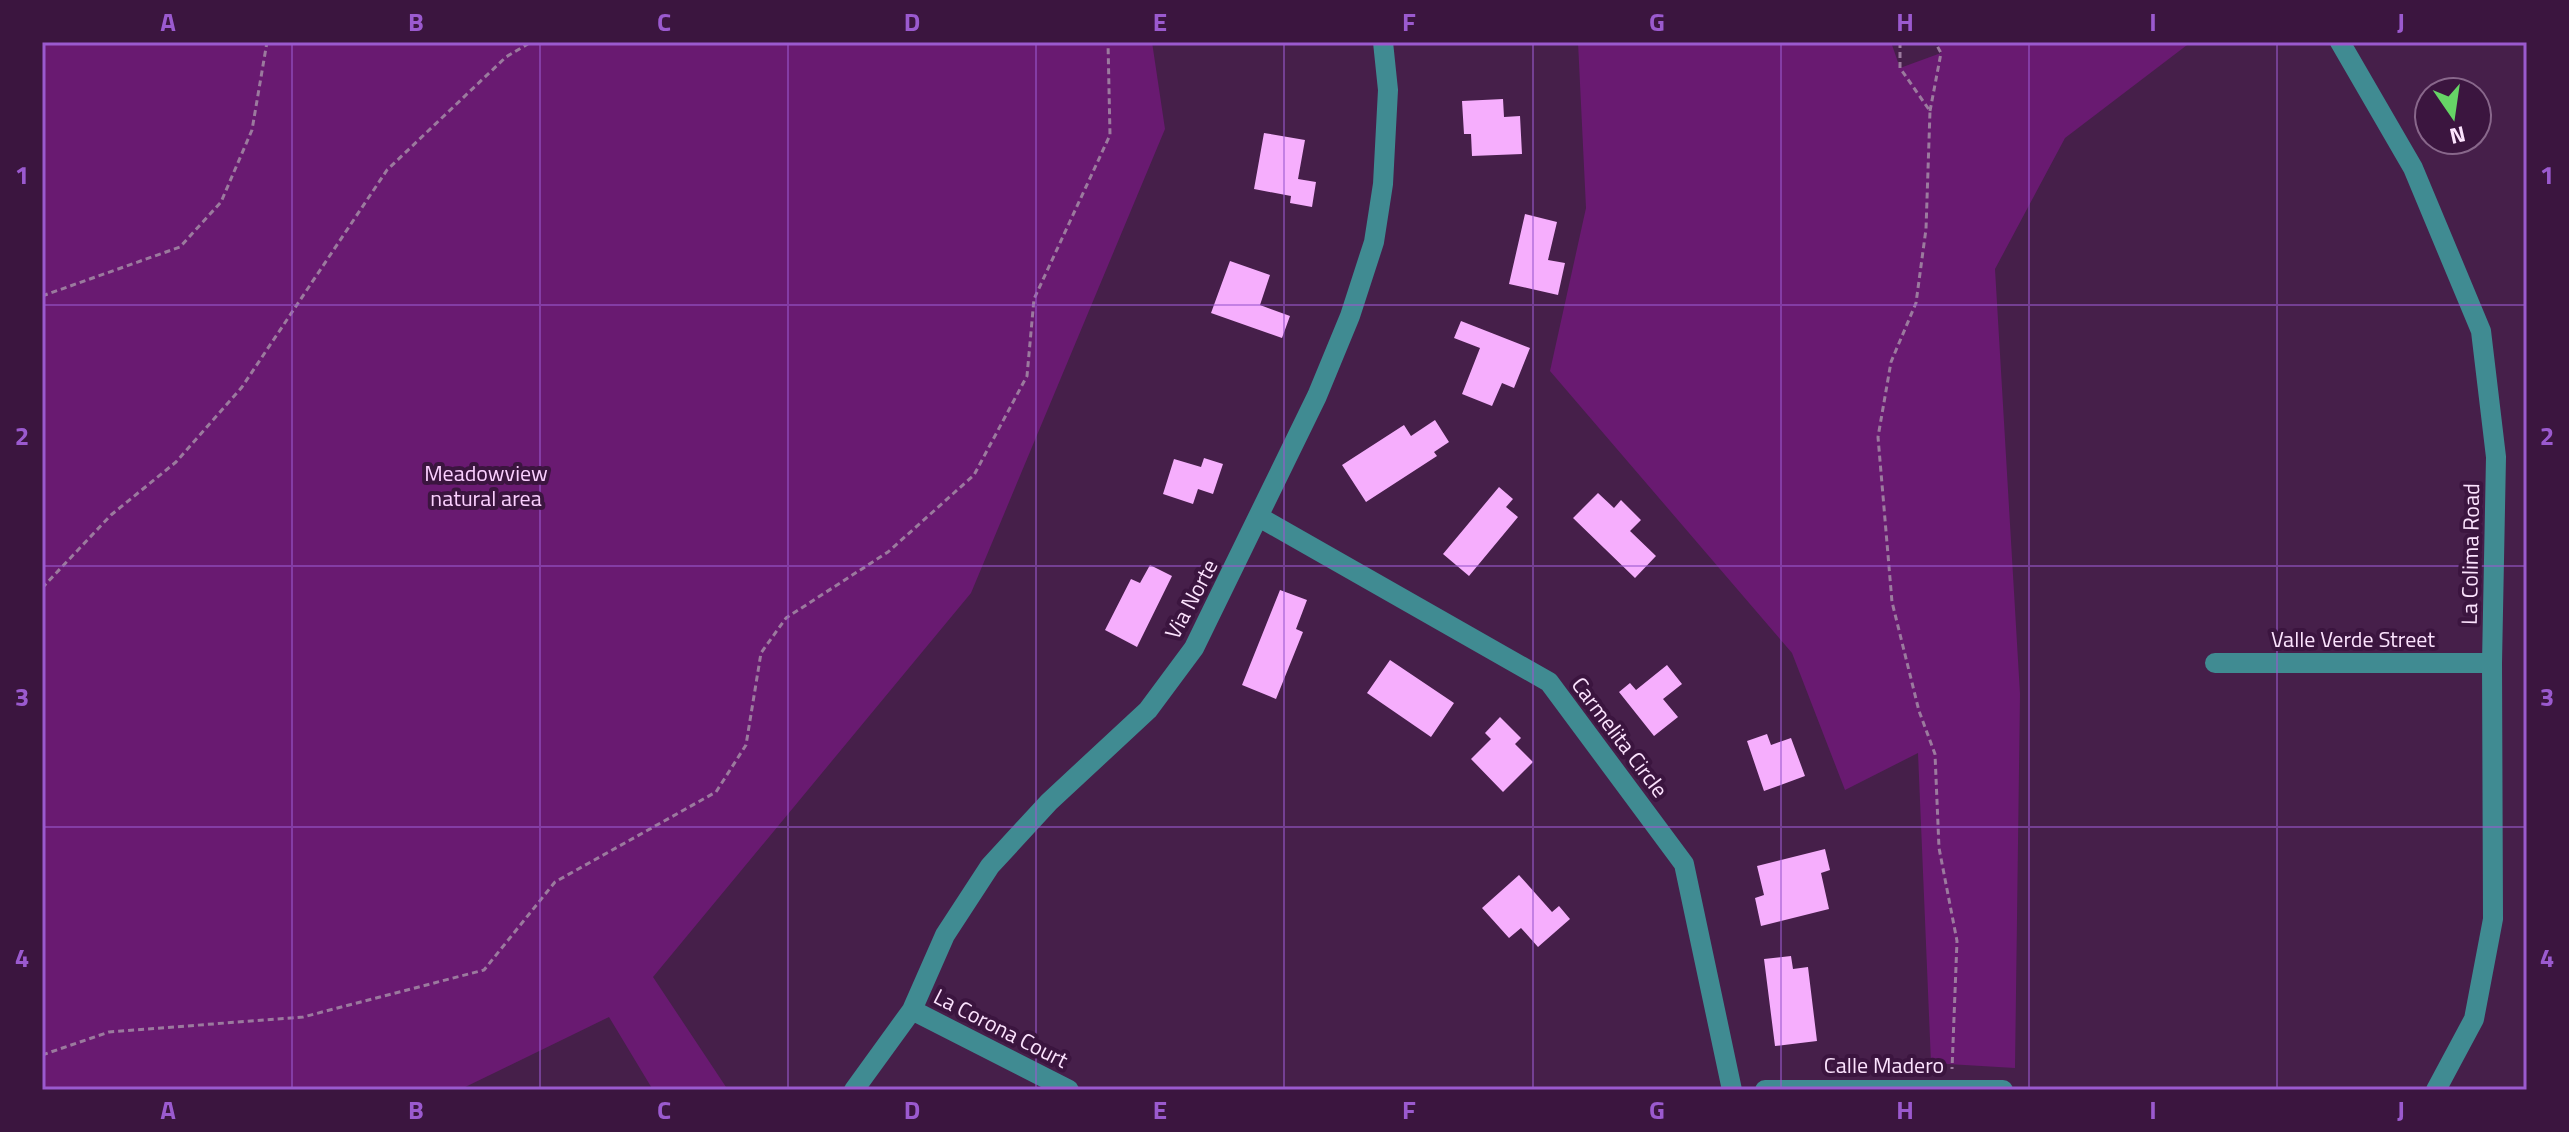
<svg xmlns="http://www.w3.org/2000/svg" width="2569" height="1132" font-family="'Titillium Web',sans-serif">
<rect width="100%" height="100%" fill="#461f4a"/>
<!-- green -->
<path fill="#691a71" d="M 42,42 L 1152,42 L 1165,129 L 971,593 L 653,977 L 728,1090 L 653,1090 L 609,1017 L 459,1090 L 42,1090 Z
M 1578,42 L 1891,42 L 1900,68 L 1941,53 L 1938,42 L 2191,42 L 2065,138 L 1995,269 L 2020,694 L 2015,1068 L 1931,1063 L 1918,753 L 1845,790 L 1792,653 L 1550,371 L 1586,208 Z"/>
<!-- building -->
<path fill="#f6aefd" d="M 1503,99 L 1504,117 L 1520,116 L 1522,154 L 1472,156 L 1471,134 L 1464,134 L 1462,101 Z
M 1264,133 L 1305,140 L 1298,179 L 1316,182 L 1312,207 L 1290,203 L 1291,196 L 1254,189 Z
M 1525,214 L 1557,222 L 1548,260 L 1565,263 L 1558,295 L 1509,284 Z
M 1230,261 L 1270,275 L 1260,305 L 1290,316 L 1282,338 L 1211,313 Z
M 1461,321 L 1530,348 L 1514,388 L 1502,383 L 1492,406 L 1462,394 L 1480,348 L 1454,338 Z
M 1435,420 L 1449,442 L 1434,452 L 1437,456 L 1366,502 L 1342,465 L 1404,425 L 1411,436 Z
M 1204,458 L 1223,464 L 1213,494 L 1198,489 L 1193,504 L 1163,494 L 1174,459 L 1201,467 Z
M 1499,487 L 1513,499 L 1506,507 L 1518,517 L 1469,576 L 1443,554 Z
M 1598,493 L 1614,508 L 1621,500 L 1641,520 L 1630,531 L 1656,556 L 1635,578 L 1573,518 Z
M 1150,565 L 1172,576 L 1137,647 L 1105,630 L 1131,579 L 1140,583 Z
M 1280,590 L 1307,600 L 1296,629 L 1303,632 L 1276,699 L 1242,685 Z
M 1390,660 L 1454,703 L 1431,737 L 1367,693 Z
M 1667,665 L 1682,684 L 1663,699 L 1678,717 L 1654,736 L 1619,692 L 1630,683 L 1636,690 Z
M 1500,717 L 1521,738 L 1515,744 L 1533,762 L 1503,792 L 1471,759 L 1491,739 L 1485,733 Z
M 1767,734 L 1771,745 L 1791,738 L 1805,776 L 1764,791 L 1747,741 Z
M 1825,849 L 1830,870 L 1821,873 L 1829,909 L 1761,926 L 1755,898 L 1764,895 L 1757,866 Z
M 1519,875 L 1552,912 L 1559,906 L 1570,919 L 1538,947 L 1521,928 L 1509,938 L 1482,908 Z
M 1791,956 L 1793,969 L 1808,967 L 1817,1041 L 1775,1046 L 1764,959 Z"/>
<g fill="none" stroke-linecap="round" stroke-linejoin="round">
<!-- path -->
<path stroke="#9b7a9e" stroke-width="3" stroke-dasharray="6 4" stroke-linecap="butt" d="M 1900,42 L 1900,68 L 1930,111 L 1926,229 L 1916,303 L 1891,362 L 1878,437 L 1892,602 L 1919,711 L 1935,754 L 1939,848 L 1957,941 L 1952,1069
M 1930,111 L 1941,53 L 1935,42
M 42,296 L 180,247 L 221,202 L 252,130 L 267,42
M 42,588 L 111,515 L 176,462 L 242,387 L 387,170 L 506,57 L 531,42
M 42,1055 L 109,1032 L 303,1017 L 484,970 L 555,882 L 716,792 L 746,745 L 761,653 L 786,618 L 888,552 L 974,475 L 1027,376 L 1034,299 L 1110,135 L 1108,42"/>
<!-- minor -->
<path stroke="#408b92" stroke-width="20" d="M 2340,42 L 2413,168 L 2481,331 L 2496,457 L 2492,663 L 2493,919 L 2474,1019 L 2436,1090
M 1259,517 L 1549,682 L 1684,864 L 1732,1090
M 2215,663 L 2492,663
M 912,1010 L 1069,1090
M 854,1090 L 912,1010 L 945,935 L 990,866 L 1049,802 L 1148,710 L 1194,648 L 1317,396 L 1350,316 L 1374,242 L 1383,184 L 1388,90 L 1383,42
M 1765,1090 L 2003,1090"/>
</g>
<!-- grid -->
<path fill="none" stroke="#9b5acf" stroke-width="2" stroke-opacity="0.55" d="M 292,42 L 292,1090M 540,42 L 540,1090M 788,42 L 788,1090M 1036,42 L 1036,1090M 1284,42 L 1284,1090M 1533,42 L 1533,1090M 1781,42 L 1781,1090M 2029,42 L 2029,1090M 2277,42 L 2277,1090M 42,305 L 2527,305M 42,566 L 2527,566M 42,827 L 2527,827"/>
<g text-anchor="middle" stroke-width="8" stroke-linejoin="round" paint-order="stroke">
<!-- park labels -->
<g font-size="22" fill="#fbd0ff" stroke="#3b153f">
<text x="486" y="481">Meadowview<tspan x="486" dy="25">natural area</tspan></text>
</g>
<!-- street labels -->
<g font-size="22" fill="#fce3fe" stroke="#3b153f">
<text transform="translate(2470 554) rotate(-89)" y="8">La Colima Road</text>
<text transform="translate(1191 599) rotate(-62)" y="8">Via Norte</text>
<text x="2353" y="647">Valle Verde Street</text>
<text transform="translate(1620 737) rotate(53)" y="8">Carmelita Circle</text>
<text transform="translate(1001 1028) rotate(27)" y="8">La Corona Court</text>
<text x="1884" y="1073">Calle Madero</text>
</g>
</g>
<!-- border -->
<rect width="2569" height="1132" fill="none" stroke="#3b153f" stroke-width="88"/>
<!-- north arrow -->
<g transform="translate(2453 116) rotate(167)"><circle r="38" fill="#3b153f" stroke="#88678b" stroke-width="2"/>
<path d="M0-6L14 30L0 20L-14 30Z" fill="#66d466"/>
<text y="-12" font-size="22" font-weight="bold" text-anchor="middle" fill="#fce3fe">N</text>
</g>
<rect x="44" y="44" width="2481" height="1044" fill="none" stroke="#9b5acf" stroke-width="3"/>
<g font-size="26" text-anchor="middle" font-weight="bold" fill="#9b5acf">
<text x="168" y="31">A</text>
<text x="416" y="31">B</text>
<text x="664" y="31">C</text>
<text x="912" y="31">D</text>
<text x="1160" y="31">E</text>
<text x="1409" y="31">F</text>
<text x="1657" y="31">G</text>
<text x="1905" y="31">H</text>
<text x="2153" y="31">I</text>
<text x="2401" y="31">J</text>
<text x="22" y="184">1</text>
<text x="2547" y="184">1</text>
<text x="22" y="445">2</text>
<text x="2547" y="445">2</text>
<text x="22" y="706">3</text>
<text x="2547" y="706">3</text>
<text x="22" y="967">4</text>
<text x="2547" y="967">4</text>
<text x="168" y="1119">A</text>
<text x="416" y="1119">B</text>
<text x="664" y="1119">C</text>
<text x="912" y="1119">D</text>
<text x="1160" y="1119">E</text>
<text x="1409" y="1119">F</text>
<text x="1657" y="1119">G</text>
<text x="1905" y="1119">H</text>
<text x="2153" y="1119">I</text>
<text x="2401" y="1119">J</text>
</g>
</svg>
